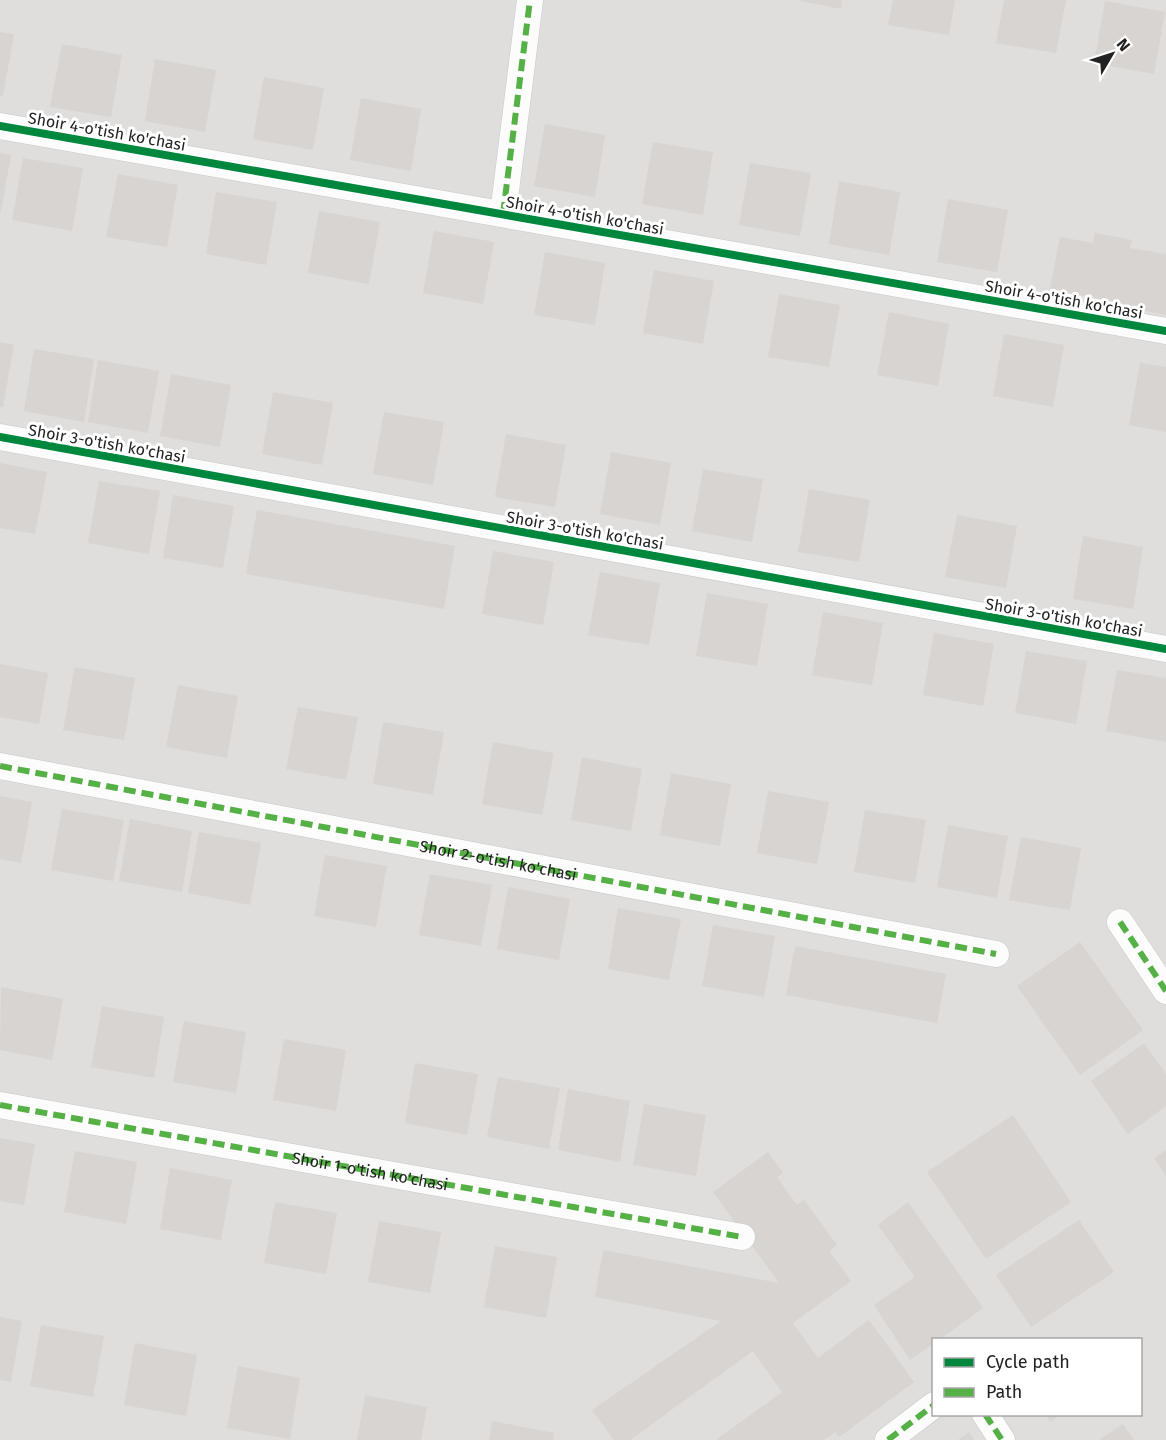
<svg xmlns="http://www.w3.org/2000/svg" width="1166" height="1440" font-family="'Fira Sans',sans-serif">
<rect width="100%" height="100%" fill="#f0eeeb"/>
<!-- residential -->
<path fill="#dfdedc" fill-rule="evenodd" d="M 0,0 L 1166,0 L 1166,1440 L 0,1440 ZM 934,1340 L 1140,1340 L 1140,1414 L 934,1414 Z"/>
<!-- building -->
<path fill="#d7d4d2" d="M 796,0 L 842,0 L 841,9 Z
M 893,0 L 955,0 L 949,35 L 888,25 Z
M 1004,0 L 1066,0 L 1056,53 L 996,43 Z
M 1105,1 L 1165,12 L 1154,74 L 1094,63 Z
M 0,32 L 14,34 L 3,96 L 0,96 Z
M 62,44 L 122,55 L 111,117 L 50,107 Z
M 155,59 L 216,70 L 205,132 L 145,121 Z
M 264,77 L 324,88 L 313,150 L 253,139 Z
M 361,98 L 421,109 L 411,171 L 350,160 Z
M 545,124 L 605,135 L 595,197 L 534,186 Z
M 653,142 L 713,152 L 703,215 L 642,204 Z
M 0,153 L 11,155 L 1,212 L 0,212 Z
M 23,158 L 83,168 L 72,231 L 12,220 Z
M 750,163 L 811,173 L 800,236 L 739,225 Z
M 118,174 L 178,185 L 167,247 L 106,237 Z
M 839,181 L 900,192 L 889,255 L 829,244 Z
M 216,192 L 277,202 L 266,265 L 206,254 Z
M 948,199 L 1008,210 L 997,272 L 937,262 Z
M 319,211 L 380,222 L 369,284 L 308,273 Z
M 434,231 L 494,242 L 483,304 L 423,293 Z
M 1095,233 L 1132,240 L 1130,248 L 1166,254 L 1166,315 L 1120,306 L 1120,303 L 1050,289 L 1060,237 L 1093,243 Z
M 545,252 L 605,263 L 595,325 L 534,315 Z
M 654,270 L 714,281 L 703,344 L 643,333 Z
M 779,294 L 840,305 L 829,367 L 768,357 Z
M 889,312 L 949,324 L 938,386 L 877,375 Z
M 1004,334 L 1064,345 L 1053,407 L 993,396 Z
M 0,342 L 14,345 L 3,407 L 0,407 Z
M 34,349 L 94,359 L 84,422 L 24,411 Z
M 98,360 L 159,371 L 148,433 L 88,422 Z
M 1140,363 L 1166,367 L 1166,432 L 1129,425 Z
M 171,374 L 231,385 L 220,447 L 160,436 Z
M 273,392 L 333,403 L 322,465 L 262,454 Z
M 384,412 L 444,422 L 433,485 L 373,474 Z
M 506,434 L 566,445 L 555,507 L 495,497 Z
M 611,452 L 671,463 L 660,525 L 600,514 Z
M 0,463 L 47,472 L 35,534 L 0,528 Z
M 703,469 L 763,479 L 752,542 L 692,531 Z
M 99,481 L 160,491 L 149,554 L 88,543 Z
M 809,489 L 870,500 L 859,562 L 798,552 Z
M 173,495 L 234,506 L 223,568 L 163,558 Z
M 257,510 L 455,546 L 444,609 L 246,574 Z
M 957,515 L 1017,526 L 1006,588 L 945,577 Z
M 1083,536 L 1143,547 L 1133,609 L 1073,599 Z
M 493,551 L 554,562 L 543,625 L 482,614 Z
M 600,572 L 660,583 L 649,645 L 588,635 Z
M 707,593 L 768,604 L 757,666 L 696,656 Z
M 823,612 L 883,623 L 872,685 L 812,675 Z
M 934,633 L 994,644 L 983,706 L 923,695 Z
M 1026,651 L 1087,661 L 1076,724 L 1015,713 Z
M 0,664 L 48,673 L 39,724 L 0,717 Z
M 75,667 L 135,678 L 124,740 L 63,730 Z
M 1117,670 L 1166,678 L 1166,742 L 1106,731 Z
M 178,685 L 238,696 L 227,758 L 166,747 Z
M 298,707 L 358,717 L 346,780 L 286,769 Z
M 383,722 L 444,732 L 433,795 L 373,784 Z
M 493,742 L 554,753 L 542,815 L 482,804 Z
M 582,757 L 642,769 L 631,831 L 571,820 Z
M 671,773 L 731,784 L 720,846 L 660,835 Z
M 768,791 L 829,802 L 817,864 L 757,853 Z
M 0,796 L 32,802 L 21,863 L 0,859 Z
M 62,809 L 124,820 L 113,881 L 51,870 Z
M 865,810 L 926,820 L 915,883 L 854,872 Z
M 130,819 L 192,831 L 182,892 L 119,881 Z
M 948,825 L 1008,836 L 997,898 L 937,887 Z
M 199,832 L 261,843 L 250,905 L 188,893 Z
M 1021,837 L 1081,848 L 1070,910 L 1009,900 Z
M 325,855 L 387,866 L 376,927 L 314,916 Z
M 430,874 L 492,885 L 481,946 L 419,935 Z
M 508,887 L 570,899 L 559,960 L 497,949 Z
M 618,908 L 681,919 L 669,980 L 608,969 Z
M 713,925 L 775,936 L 764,997 L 702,986 Z
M 1080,942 L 1143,1030 L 1080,1075 L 1017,986 Z
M 795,946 L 946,974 L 937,1023 L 786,995 Z
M 1,987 L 63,999 L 52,1060 L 0,1050 Z
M 102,1006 L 164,1017 L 154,1078 L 91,1067 Z
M 184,1021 L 246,1032 L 236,1093 L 173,1082 Z
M 284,1039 L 346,1050 L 336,1111 L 273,1100 Z
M 1144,1043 L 1166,1074 L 1166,1106 L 1128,1134 L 1091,1081 Z
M 415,1063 L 478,1074 L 467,1135 L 405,1123 Z
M 498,1077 L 560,1088 L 549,1149 L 487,1137 Z
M 568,1089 L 630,1101 L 620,1162 L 558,1150 Z
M 644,1104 L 706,1115 L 696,1176 L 633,1165 Z
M 1013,1115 L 1071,1202 L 986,1259 L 927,1172 Z
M 0,1138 L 35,1144 L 24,1205 L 0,1201 Z
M 1166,1150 L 1166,1176 L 1154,1158 Z
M 75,1151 L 137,1162 L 126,1224 L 64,1212 Z
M 768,1152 L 783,1173 L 777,1177 L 797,1205 L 804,1200 L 837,1245 L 829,1251 L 851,1281 L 793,1323 L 818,1358 L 869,1320 L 914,1382 L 839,1437 L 835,1432 L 824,1440 L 716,1440 L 782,1392 L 753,1351 L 630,1440 L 614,1440 L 592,1410 L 721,1321 L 595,1297 L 603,1250 L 779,1283 L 713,1192 Z
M 170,1168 L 232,1180 L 221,1240 L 160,1229 Z
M 275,1202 L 337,1213 L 326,1274 L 264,1263 Z
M 908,1202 L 983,1308 L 939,1340 L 933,1340 L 933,1344 L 910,1360 L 874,1305 L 915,1277 L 878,1225 Z
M 1079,1220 L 1114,1272 L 1031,1327 L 996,1275 Z
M 379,1221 L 441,1232 L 430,1293 L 368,1282 Z
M 495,1246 L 557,1257 L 546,1318 L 484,1307 Z
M 0,1317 L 22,1321 L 11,1382 L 0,1380 Z
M 41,1325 L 104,1336 L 93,1397 L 30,1386 Z
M 135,1343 L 197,1355 L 186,1416 L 124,1405 Z
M 238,1366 L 300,1378 L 290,1439 L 227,1428 Z
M 365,1395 L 427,1407 L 421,1440 L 357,1440 Z
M 1046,1414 L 1061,1414 L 1050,1422 Z
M 492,1421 L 554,1433 L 553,1440 L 489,1440 Z
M 1123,1424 L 1134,1440 L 1099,1440 Z
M 969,1432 L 974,1440 L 958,1440 Z"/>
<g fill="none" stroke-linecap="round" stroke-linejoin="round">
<!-- street casing -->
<g stroke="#c9c8c7" stroke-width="27">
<g id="street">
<path d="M 0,126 L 1166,331"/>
<path d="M 503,214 L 530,0"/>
<path d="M 0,437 L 1166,649"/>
<path id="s1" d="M 0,766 L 996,954"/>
<path d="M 1120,922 L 1166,991"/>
<path id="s2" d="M 0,1105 L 742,1237"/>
<path d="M 985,1414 L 1002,1440"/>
<path d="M 888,1440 L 934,1405"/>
</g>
</g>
<!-- street -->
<use href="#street" stroke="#fdfcfc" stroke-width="26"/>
<!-- quiet -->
<path stroke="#55b145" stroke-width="6" stroke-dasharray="12 6" stroke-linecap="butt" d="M 503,214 L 530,0
M 0,766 L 996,954
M 1120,922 L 1166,991
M 0,1105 L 742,1237
M 985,1414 L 1002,1440
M 888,1440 L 934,1405"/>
<!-- cycleway casing -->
<g stroke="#fff" stroke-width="11">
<path id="cycleway" d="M 0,126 L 1166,331
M 0,437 L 1166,649"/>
</g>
<!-- cycleway -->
<use href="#cycleway" stroke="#00873e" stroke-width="8"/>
</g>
<g text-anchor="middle" stroke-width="6" stroke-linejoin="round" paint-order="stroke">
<!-- street labels -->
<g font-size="16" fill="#222" stroke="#fff">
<text transform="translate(107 131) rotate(10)" y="6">Shoir 4-o'tish ko'chasi</text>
<text transform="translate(585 215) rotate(10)" y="6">Shoir 4-o'tish ko'chasi</text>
<text transform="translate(1064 299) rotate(10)" y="6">Shoir 4-o'tish ko'chasi</text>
<text transform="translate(107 443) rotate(10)" y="6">Shoir 3-o'tish ko'chasi</text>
<text transform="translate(585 530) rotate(10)" y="6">Shoir 3-o'tish ko'chasi</text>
<text transform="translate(1064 617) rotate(10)" y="6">Shoir 3-o'tish ko'chasi</text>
<text dy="6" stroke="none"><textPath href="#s1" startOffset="507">Shoir 2-o'tish ko'chasi</textPath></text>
<text dy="6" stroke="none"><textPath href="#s2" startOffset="376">Shoir 1-o'tish ko'chasi</textPath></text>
</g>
</g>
<!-- legend -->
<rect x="932" y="1338" width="210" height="78" fill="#ffffff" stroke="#a7a7a7" stroke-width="1.5"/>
<rect x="944" y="1358" width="30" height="9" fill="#00873e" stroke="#a7a7a7" stroke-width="1.5"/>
<text x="986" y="1368" font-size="18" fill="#222222">Cycle path</text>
<rect x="944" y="1388" width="30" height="9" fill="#55b145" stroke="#a7a7a7" stroke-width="1.5"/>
<text x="986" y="1398" font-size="18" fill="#222222">Path</text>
<!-- north arrow -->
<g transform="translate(1112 54) rotate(51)" stroke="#ffffff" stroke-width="4.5" paint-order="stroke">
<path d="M0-4.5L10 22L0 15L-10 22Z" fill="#222222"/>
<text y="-9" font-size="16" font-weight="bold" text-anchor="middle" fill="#222222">N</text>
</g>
</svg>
